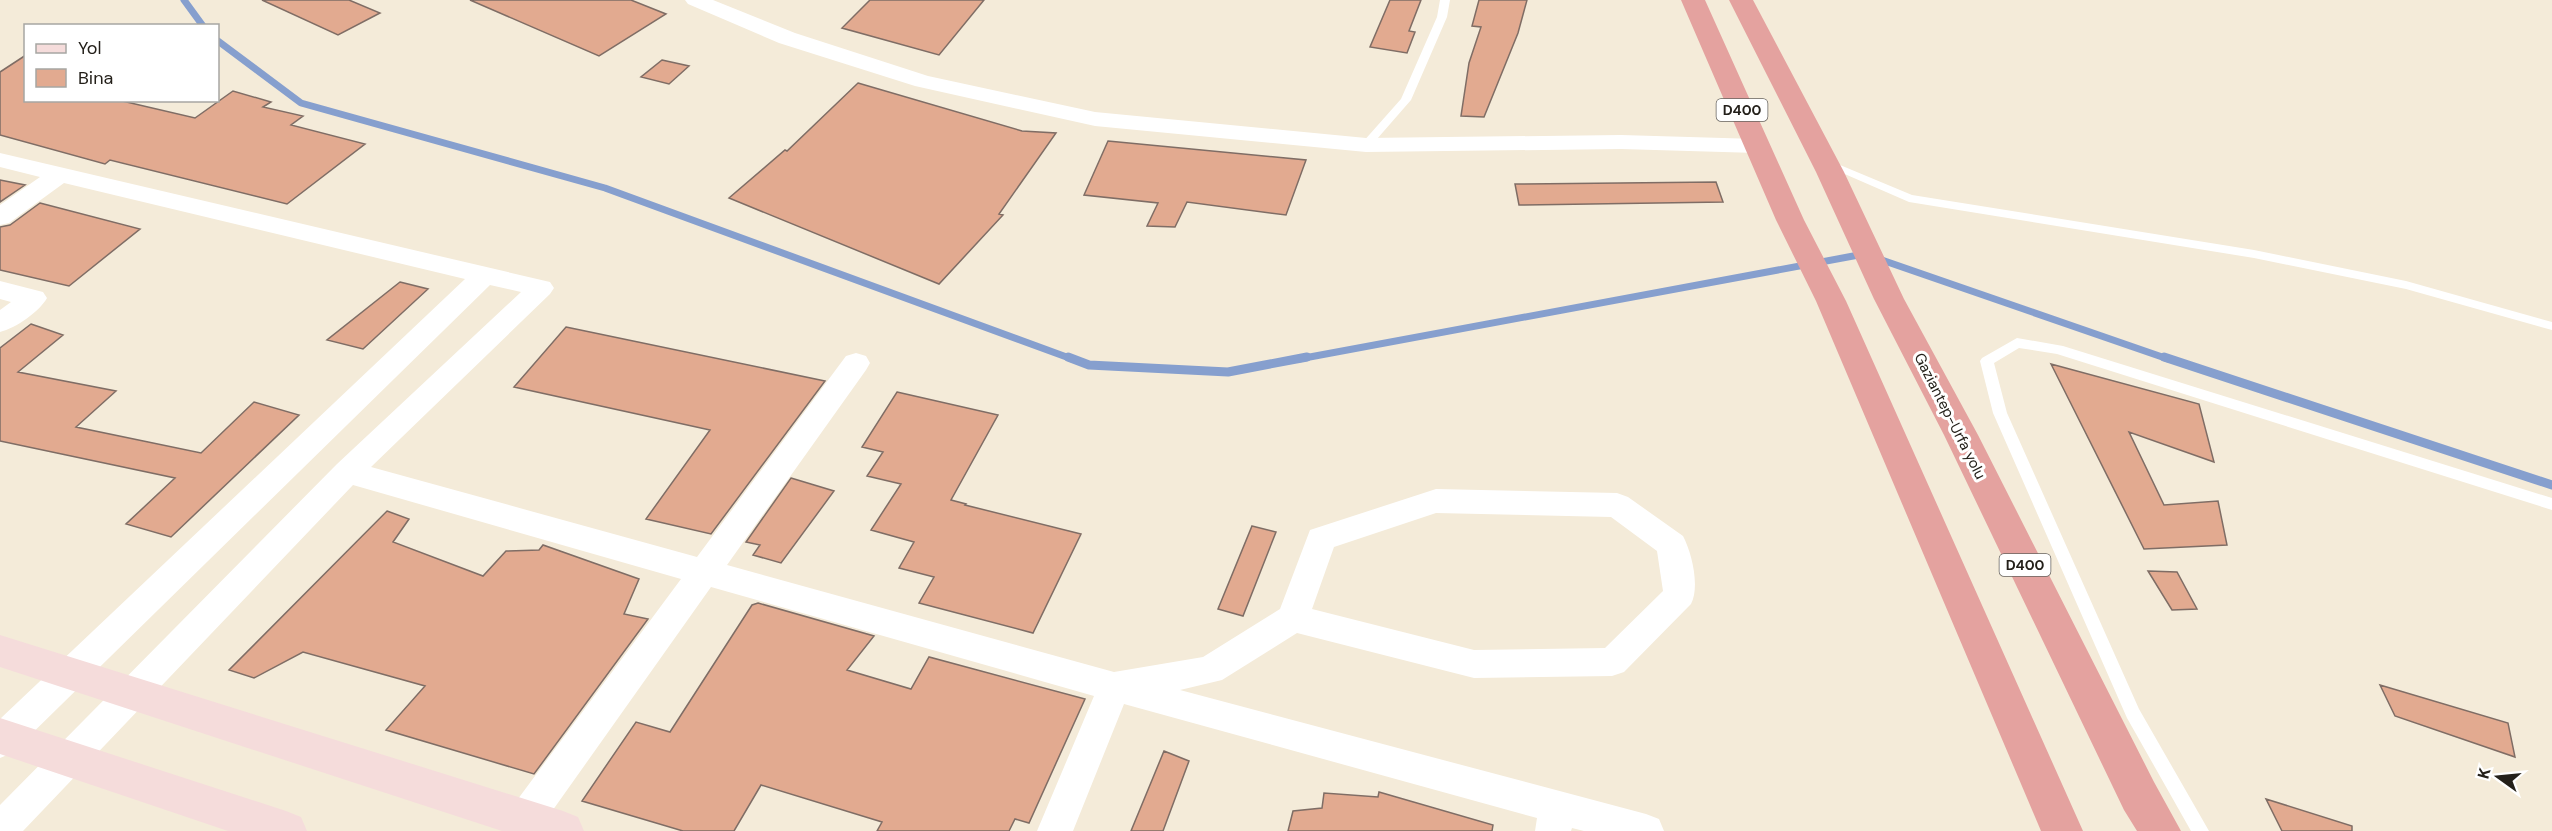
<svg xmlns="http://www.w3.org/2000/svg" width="2552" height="831" font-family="'DM Sans',sans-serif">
<rect width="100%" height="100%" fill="#f4ebd9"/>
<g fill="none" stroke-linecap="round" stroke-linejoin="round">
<!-- stream-far1 -->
<path stroke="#869fce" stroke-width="7" d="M 184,0 L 203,26
M 218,41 L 301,103 L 605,188 L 1072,359
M 1876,258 L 2168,359
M 1299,359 L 1864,254"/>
<!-- stream -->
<path stroke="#869fce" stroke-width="9" d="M 1068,357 L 1089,365 L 1228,372 L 1307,357
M 2164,357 L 2552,485"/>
</g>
<!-- building -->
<path fill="#e2aa90" stroke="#7f6d65" stroke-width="1.5" d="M 262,0 L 349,0 L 380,13 L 338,35 Z
M 470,0 L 631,0 L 666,14 L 599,56 Z
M 870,0 L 984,0 L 939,55 L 842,28 Z
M 1390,0 L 1421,0 L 1409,31 L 1415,32 L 1407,53 L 1370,47 Z
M 1479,0 L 1527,0 L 1518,33 L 1484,117 L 1461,116 L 1469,63 L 1481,27 L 1472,26 Z
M 26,55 L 26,100 L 118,100 L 195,118 L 233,91 L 271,102 L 263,107 L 303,116 L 291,125 L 365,144 L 287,204 L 110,160 L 105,164 L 0,135 L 0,72 Z
M 662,60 L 689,66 L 669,84 L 641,77 Z
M 858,83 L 1022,131 L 1056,133 L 999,214 L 1003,215 L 939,284 L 729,198 L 785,150 L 787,151 Z
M 1108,141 L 1306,160 L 1286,215 L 1187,202 L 1175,227 L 1147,226 L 1158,203 L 1084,195 Z
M 0,180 L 25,185 L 0,202 Z
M 1716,182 L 1723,202 L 1519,205 L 1515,184 Z
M 40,203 L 140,229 L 69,286 L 0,270 L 0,227 L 10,225 Z
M 400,282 L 428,289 L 363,349 L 327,340 Z
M 31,324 L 63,335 L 18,372 L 116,391 L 76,427 L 201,453 L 254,402 L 299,415 L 171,537 L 126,524 L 175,478 L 0,441 L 0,348 Z
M 566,327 L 825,381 L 711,534 L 646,519 L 710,430 L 514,387 Z
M 2051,364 L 2199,404 L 2214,462 L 2129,432 L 2164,505 L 2218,501 L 2227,545 L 2144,549 Z
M 897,392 L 998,415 L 951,500 L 966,504 L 965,505 L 1081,534 L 1033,633 L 919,603 L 934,577 L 899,568 L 914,542 L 871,530 L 901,484 L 867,476 L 883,452 L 862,447 Z
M 791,478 L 834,491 L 781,563 L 753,555 L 760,545 L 746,542 Z
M 387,511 L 409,519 L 393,542 L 483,576 L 506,551 L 539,550 L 543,545 L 639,579 L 624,614 L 648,619 L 534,774 L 386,730 L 425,686 L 303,652 L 254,678 L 229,670 Z
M 1252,526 L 1276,532 L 1243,616 L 1218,609 Z
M 2148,571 L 2177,572 L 2197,609 L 2172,610 Z
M 758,603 L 874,636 L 847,670 L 911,689 L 929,657 L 1085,699 L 1029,823 L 1015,819 L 1009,831 L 877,831 L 882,822 L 761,785 L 734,831 L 683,831 L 582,801 L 636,722 L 670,732 L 752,605 Z
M 2380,685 L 2508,723 L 2515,757 L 2395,716 Z
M 1164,751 L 1189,761 L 1163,831 L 1131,831 Z
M 1379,792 L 1493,825 L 1492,831 L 1288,831 L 1293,811 L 1322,808 L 1324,793 L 1378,797 Z
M 2266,799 L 2352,826 L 2352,831 L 2282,831 Z"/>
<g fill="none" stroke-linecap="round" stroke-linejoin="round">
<!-- service -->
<path fill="#fff" fill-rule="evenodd" d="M 1440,0 L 1450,0 L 1447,17 L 1411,100 L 1370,147 L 1362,147 L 1362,143 L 1401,99 L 1437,17 Z
M 1828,160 L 1912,195 L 2254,250 L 2406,281 L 2552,322 L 2552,330 L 2406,289 L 2254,258 L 1909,202 L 1824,165 L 1822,163 Z
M 2017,338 L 2063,346 L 2552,498 L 2552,510 L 2057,354 L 2019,348 L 1994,363 L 2007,413 L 2139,709 L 2209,831 L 2191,831 L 2127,718 L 1993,413 L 1980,361 L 1982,358 Z"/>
<!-- minor -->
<path fill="#fff" fill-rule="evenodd" d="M 685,0 L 713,0 L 795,33 L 928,76 L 1095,112 L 1366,138 L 1621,135 L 1757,139 L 1765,141 L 1769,146 L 1765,151 L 1757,153 L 1621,149 L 1366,152 L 1095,126 L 915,86 L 779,43 L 688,4 Z
M 0,153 L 550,282 L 554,288 L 550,294 L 371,467 L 697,557 L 846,356 L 856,353 L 866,356 L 870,363 L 866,370 L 727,565 L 1114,672 L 1203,657 L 1280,609 L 1310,530 L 1436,489 L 1617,493 L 1628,497 L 1683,536 C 1692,553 1700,587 1691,604 L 1624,672 L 1612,676 L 1474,678 L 1297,633 L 1222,680 L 1180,690 L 1646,814 L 1659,819 L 1664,831 L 1584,831 L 1572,828 L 1571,831 L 1535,831 L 1537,818 L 1124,704 L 1073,831 L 1037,831 L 1094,696 L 711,587 L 538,831 L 512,831 L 507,819 L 512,807 L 681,579 L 353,485 L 23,831 L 0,831 L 0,805 L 337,464 L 521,292 L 490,285 L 12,753 L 0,758 L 0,719 L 465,279 L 64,183 L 9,223 L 0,225 L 0,205 L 40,177 L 0,167 ZM 1436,513 L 1611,517 L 1657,551 L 1663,591 L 1605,648 L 1474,650 L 1312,609 L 1334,547 Z
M 0,281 L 43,292 L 47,298 C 39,312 16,328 0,332 L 0,310 L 11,302 L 0,299 Z"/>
<!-- secondary -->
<path fill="#f5dcdb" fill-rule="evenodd" d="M 0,635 L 563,811 L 578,817 L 584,831 L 502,831 L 0,667 Z
M 0,718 L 286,811 L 301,817 L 307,831 L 228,831 L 0,754 Z"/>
<!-- trunk -->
<path fill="#e4a29f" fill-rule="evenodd" d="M 1681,0 L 1705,0 L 1804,220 L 1846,301 L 2083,831 L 2041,831 L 1816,301 L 1776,220 Z
M 1729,0 L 1753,0 L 1844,172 L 1904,299 L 1978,435 L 2154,782 L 2181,831 L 2137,831 L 2124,810 L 1944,435 L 1874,299 L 1816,172 Z"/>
</g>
<g text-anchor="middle" stroke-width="6" stroke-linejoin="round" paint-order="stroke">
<!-- shield labels -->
<g fill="#fff" stroke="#66635f" stroke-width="1.5">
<rect x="1716.5" y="99" width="51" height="22" rx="4.5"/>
<rect x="1999.5" y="554" width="51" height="22" rx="4.5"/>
</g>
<g font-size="14" font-weight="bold" fill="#24201a">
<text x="1742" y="115">D400</text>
<text x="2025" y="570">D400</text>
</g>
<!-- street labels -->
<g font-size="15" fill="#24201a" stroke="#fff">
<text transform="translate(1950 416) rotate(63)" y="5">Gaziantep-Urfa yolu</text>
</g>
</g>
<!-- legend -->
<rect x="24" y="24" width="195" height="78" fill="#ffffff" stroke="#a7a6a3" stroke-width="1.5"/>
<rect x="36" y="44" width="30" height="9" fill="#f5dcdb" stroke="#a7a6a3" stroke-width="1.5"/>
<text x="78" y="54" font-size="18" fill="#24201a">Yol</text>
<rect x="36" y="69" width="30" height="18" fill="#e2aa90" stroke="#a7a6a3" stroke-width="1.5"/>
<text x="78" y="84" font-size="18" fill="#24201a">Bina</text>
<!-- north arrow -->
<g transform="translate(2498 777) rotate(285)" stroke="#ffffff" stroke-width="4.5" paint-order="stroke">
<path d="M0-4.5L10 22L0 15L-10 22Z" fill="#24201a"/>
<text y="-9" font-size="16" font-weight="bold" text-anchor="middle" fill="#24201a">K</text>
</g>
</svg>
